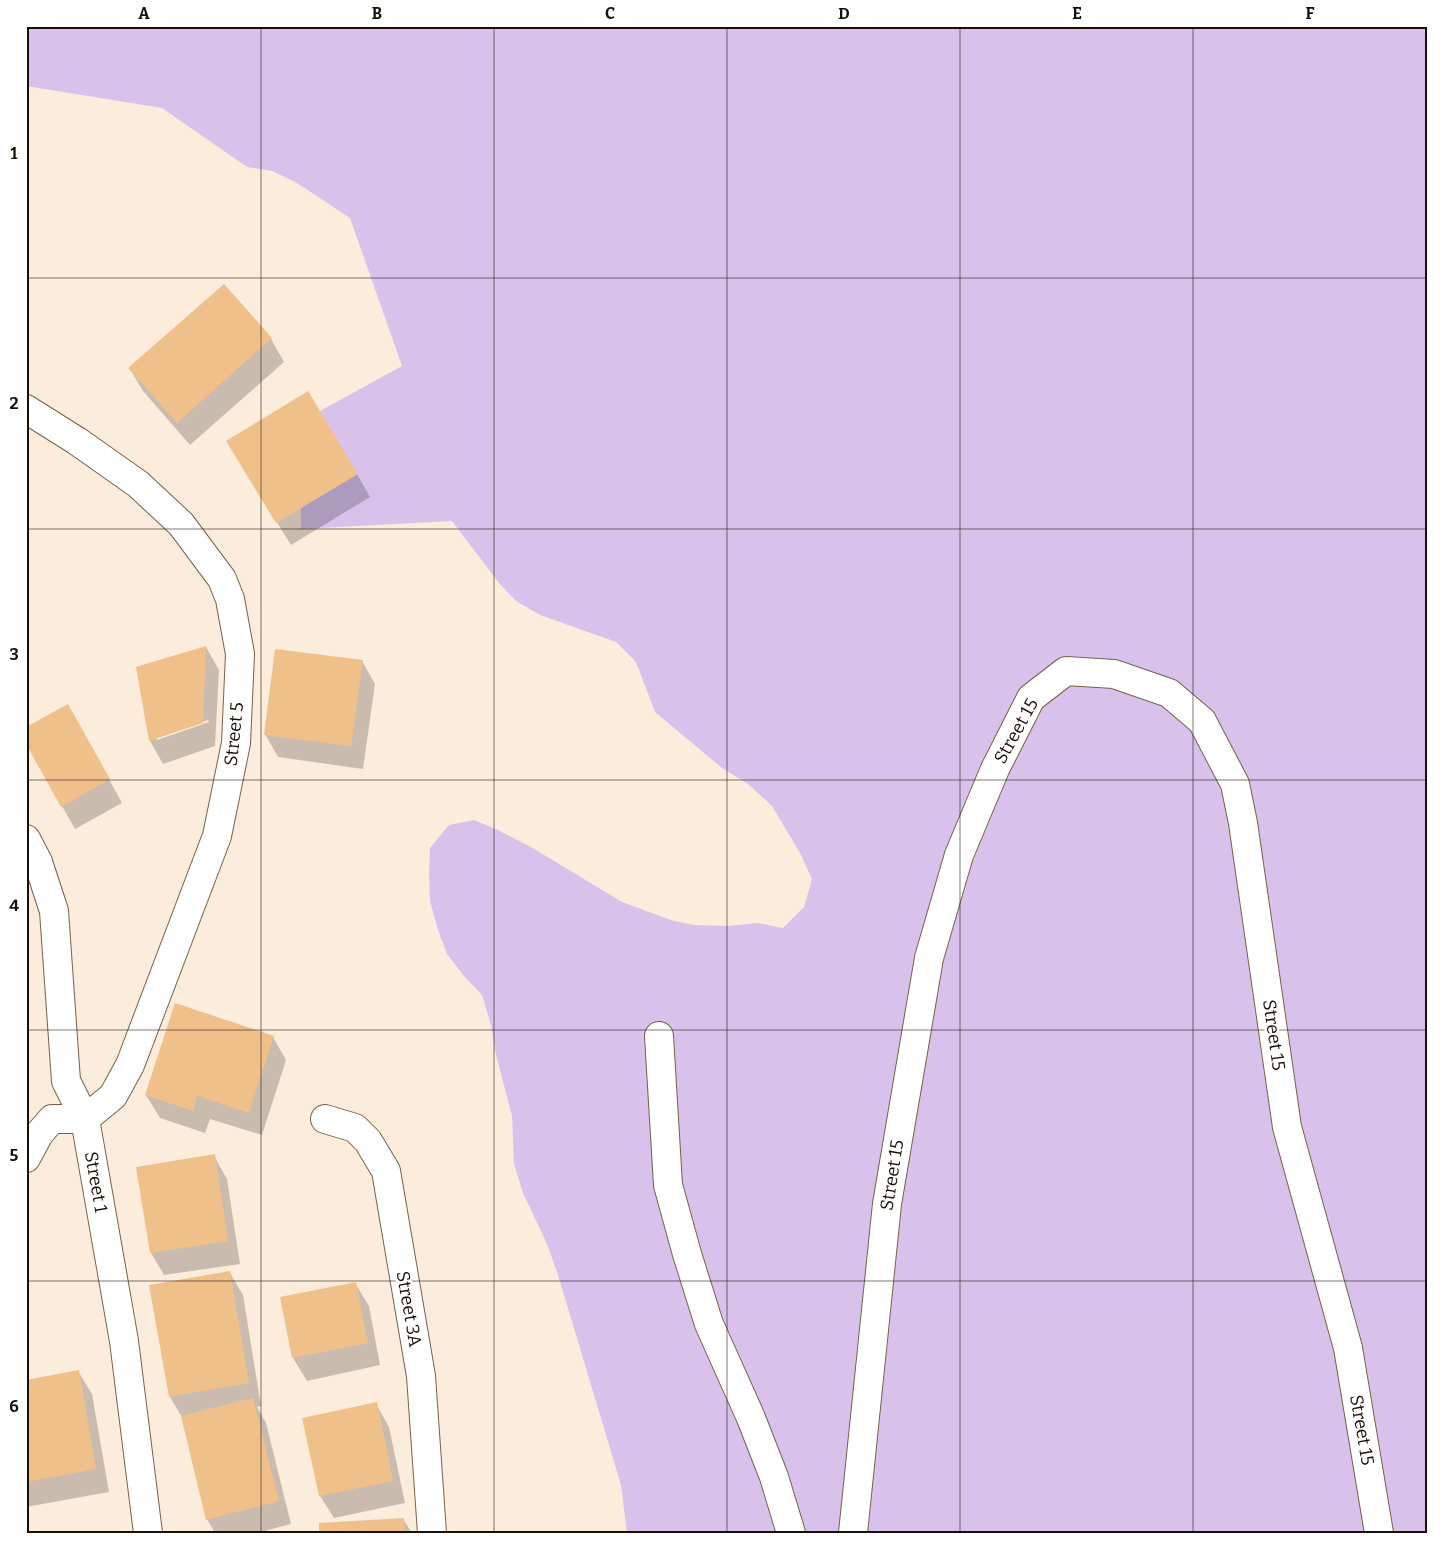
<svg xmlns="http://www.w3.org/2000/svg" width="1454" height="1559" font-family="Bitter,serif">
<rect width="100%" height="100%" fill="#fcecdb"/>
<!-- green -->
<path fill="#d8c2eb" d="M 26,26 L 1428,26 L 1428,1533 L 627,1533 L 621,1485 L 558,1275 L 547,1244 L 523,1193 L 514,1164 L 512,1116 L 495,1051 L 491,1025 L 482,995 L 464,976 L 447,954 L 438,930 L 430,901 L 429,873 L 430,848 L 449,825 L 474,820 L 498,830 L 531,847 L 622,902 L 671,920 L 693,925 L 727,926 L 758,923 L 783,928 L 804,907 L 812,879 L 800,853 L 772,806 L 748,784 L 722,768 L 655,712 L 636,662 L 616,642 L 540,615 L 516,601 L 499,583 L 452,521 L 301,529 L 300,422 L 402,366 L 350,218 L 297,183 L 272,171 L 247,167 L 162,108 L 26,86 Z"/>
<!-- shadow -->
<path fill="#0003" fill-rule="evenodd" d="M 224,285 L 271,339 L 284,362 L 190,445 L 143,391 L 130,369 Z
M 241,464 L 357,474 L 370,497 L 291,545 Z
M 206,647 L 219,670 L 215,746 L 163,764 L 150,741 L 138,668 ZM 208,720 L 209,722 L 157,740 L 157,737 Z
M 362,661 L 375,684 L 363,769 L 278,757 L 265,734 Z
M 81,728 L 122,803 L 75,829 L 62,806 Z
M 273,1037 L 286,1060 L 262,1135 L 210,1119 L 205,1133 L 160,1118 L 146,1095 Z
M 214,1156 L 227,1179 L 240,1264 L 164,1275 L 151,1253 Z
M 230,1273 L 243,1295 L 261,1406 L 257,1407 L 266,1423 L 291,1524 L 257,1533 L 215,1533 L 207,1519 L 183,1419 L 170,1397 Z
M 355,1283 L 369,1306 L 380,1365 L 307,1381 L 293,1358 Z
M 78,1371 L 92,1394 L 109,1492 L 26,1507 L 26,1381 Z
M 376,1404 L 389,1427 L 405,1503 L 334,1518 L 320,1496 Z
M 403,1519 L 412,1533 L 321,1533 Z
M 26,1529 L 35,1533 L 26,1533 Z"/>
<!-- building -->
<path fill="#f0c08b" d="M 224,284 L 272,338 L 177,423 L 128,368 Z
M 308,391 L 358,474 L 276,523 L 226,441 Z
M 206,646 L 203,723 L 149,741 L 136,667 Z
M 275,649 L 363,660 L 351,746 L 264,735 Z
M 68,704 L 110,779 L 61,807 L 26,744 L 26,727 Z
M 175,1003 L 274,1036 L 249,1113 L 197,1096 L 193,1111 L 145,1095 Z
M 215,1154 L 228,1241 L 150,1253 L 136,1167 Z
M 230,1271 L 249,1383 L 169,1397 L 149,1285 Z
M 356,1282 L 368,1343 L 292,1358 L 280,1297 Z
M 79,1370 L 96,1469 L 26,1482 L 26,1380 Z
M 253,1398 L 279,1501 L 206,1520 L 181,1416 Z
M 377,1402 L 393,1481 L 319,1496 L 302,1418 Z
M 404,1518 L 405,1533 L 319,1533 L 319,1523 Z"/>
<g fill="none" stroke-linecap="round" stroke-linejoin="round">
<!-- minor casing -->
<g stroke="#786148" stroke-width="30">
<path id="minor" d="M 26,409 L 77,441 L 138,484 L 181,524 L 222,579 L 230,599 L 240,654 L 236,743 L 217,836 L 130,1065 L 113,1096 L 85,1119
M 26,839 L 38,862 L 54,911 L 66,1081 L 85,1119 L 124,1341 L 148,1533
M 659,1036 L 668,1185 L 687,1254 L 709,1324 L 751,1418 L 774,1477 L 791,1533
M 325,1119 L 355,1128 L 368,1141 L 386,1171 L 421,1376 L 432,1533
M 26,1158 L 39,1134 L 52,1119 L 85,1119
M 853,1533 L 887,1204 L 929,958 L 959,855 L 995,769 L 1031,698 L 1066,671 L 1114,674 L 1169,693 L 1202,721 L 1235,784 L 1243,823 L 1287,1127 L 1348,1348 L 1379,1533"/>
</g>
<!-- minor -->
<use href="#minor" stroke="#fff" stroke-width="28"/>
</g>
<!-- grid -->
<path fill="none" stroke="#180f06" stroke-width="1" stroke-opacity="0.55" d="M 261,26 L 261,1533M 494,26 L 494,1533M 727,26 L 727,1533M 960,26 L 960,1533M 1193,26 L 1193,1533M 26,278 L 1428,278M 26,529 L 1428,529M 26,780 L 1428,780M 26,1030 L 1428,1030M 26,1281 L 1428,1281"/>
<g text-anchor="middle" stroke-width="5" stroke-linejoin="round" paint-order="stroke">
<!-- street labels -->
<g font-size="18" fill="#180f06" stroke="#fff">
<text transform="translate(1016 731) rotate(-61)" y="6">Street 15</text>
<text transform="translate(234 734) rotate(-84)" y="6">Street 5</text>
<text transform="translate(1274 1035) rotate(82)" y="6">Street 15</text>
<text transform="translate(892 1175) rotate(-81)" y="6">Street 15</text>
<text transform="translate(96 1182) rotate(80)" y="6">Street 1</text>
<text transform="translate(409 1309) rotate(80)" y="6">Street 3A</text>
<text transform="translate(1362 1430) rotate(80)" y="6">Street 15</text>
</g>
</g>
<!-- border -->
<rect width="1454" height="1559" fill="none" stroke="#ffffff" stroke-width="55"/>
<rect x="28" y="28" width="1398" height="1504" fill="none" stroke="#180f06" stroke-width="2"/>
<g font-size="16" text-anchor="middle" font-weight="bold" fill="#180f06">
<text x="144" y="19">A</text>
<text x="377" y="19">B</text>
<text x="610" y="19">C</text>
<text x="844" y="19">D</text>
<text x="1077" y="19">E</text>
<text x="1310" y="19">F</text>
<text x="14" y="159">1</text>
<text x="14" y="409">2</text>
<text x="14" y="660">3</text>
<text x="14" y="911">4</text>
<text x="14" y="1161">5</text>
<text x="14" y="1412">6</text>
</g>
</svg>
